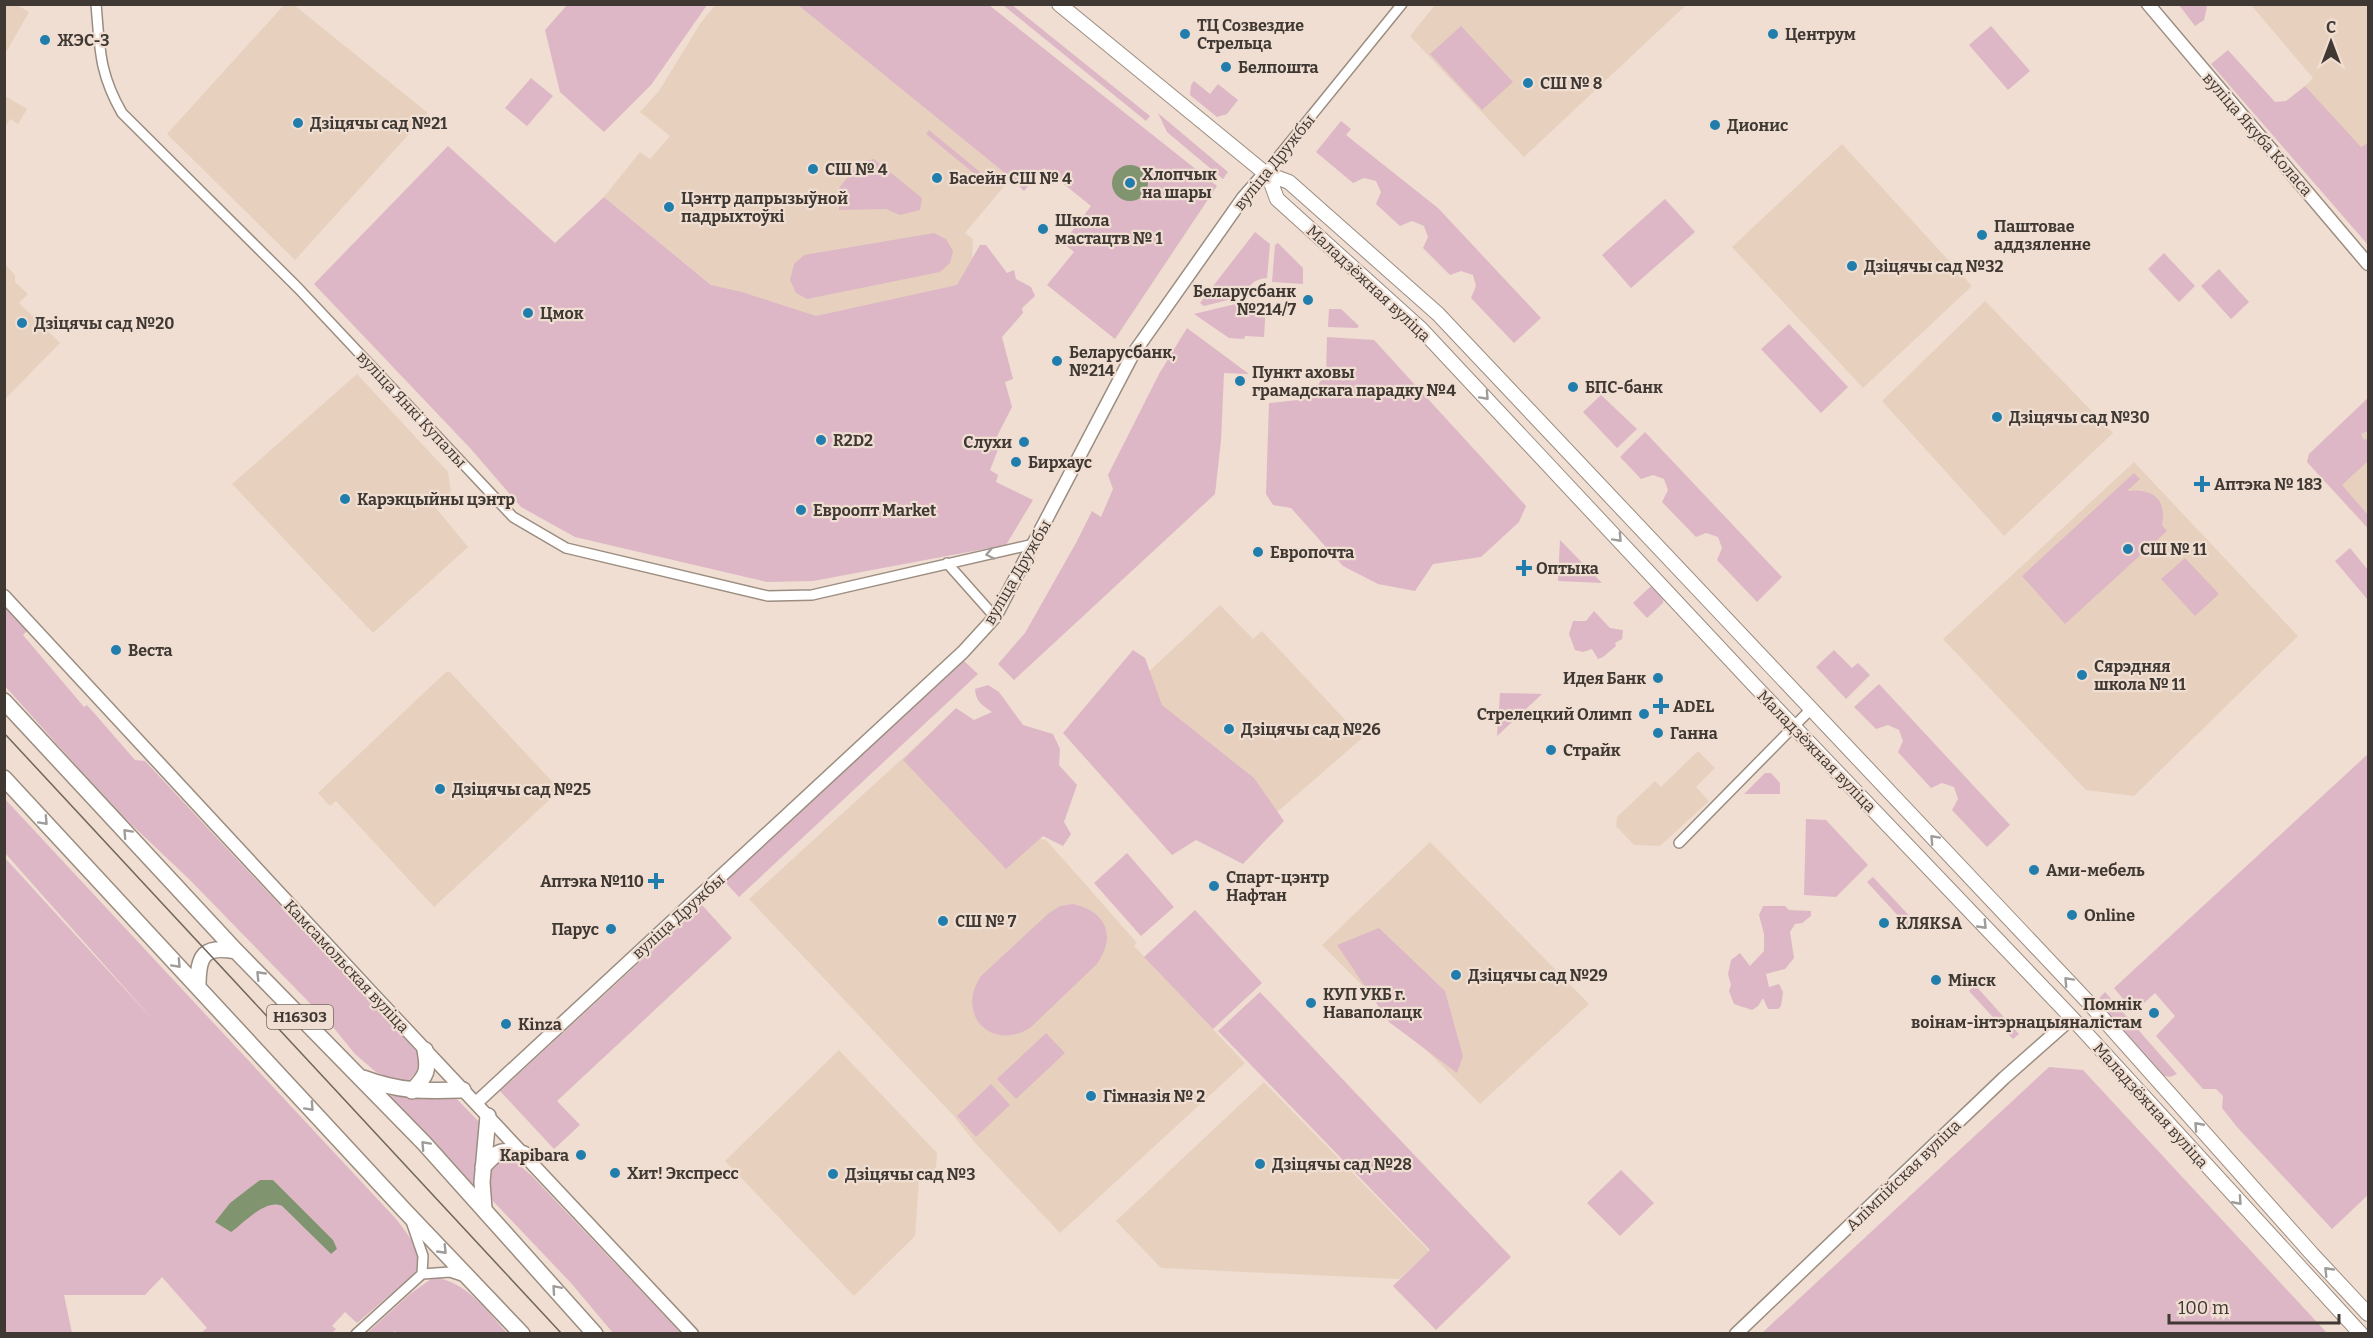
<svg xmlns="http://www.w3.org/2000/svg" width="2373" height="1338" font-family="Bitter,serif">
<rect width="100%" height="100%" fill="#efded1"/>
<!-- built -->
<path fill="#e7d1be" d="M 5,4 L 17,5 L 29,12 L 5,54 Z
M 716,4 L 798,5 L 1011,178 L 965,233 L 973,239 L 971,278 L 974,289 L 780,341 L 604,197 L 640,152 L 650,159 L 670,136 L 640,112 L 659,91 L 700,24 Z
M 284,5 L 294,5 L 428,113 L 295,260 L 167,134 Z
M 1435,5 L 1686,5 L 1524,157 L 1410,36 Z
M 2251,5 L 2368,5 L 2368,143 L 2361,148 L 2305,86 L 2313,78 Z
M 5,96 L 27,109 L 18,124 L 10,119 L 5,127 Z
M 1842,144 L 1972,286 L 1863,388 L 1732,247 Z
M 5,264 L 15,275 L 15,282 L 28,294 L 19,303 L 60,343 L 5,399 Z
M 1985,301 L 2113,433 L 2004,536 L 1882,401 Z
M 357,374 L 448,472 L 451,492 L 435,507 L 468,547 L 373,633 L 232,484 Z
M 2368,398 L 2368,529 L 2307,462 L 2309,454 Z
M 2134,462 L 2298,636 L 2134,796 L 2086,790 L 1943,639 Z
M 1220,605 L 1253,639 L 1262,631 L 1362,738 L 1228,855 L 1097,720 Z
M 446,672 L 450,672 L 560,790 L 434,907 L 336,801 L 330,806 L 318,793 Z
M 938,726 L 1043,840 L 1045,839 L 1079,877 L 1137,943 L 1134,946 L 1245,1063 L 1060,1233 L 977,1145 L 953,1115 L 749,899 Z
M 1698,751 L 1715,768 L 1696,787 L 1709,801 L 1660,846 L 1634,845 L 1616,826 L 1617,817 L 1655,781 L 1661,787 Z
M 1430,842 L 1589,1004 L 1480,1104 L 1322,945 Z
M 839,1050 L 937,1153 L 936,1167 L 919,1182 L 915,1236 L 854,1296 L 725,1161 Z
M 1264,1082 L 1429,1251 L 1399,1279 L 1161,1268 L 1116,1221 Z"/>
<!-- green -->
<path fill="#ddb7c6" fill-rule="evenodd" d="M 568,4 L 707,4 L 707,5 L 651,85 L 604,132 L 560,92 L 545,30 Z
M 798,5 L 989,5 L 1217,186 L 1115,339 L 1047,285 L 1074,252 L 1063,243 L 1091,206 L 1044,168 L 1024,191 L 1011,178 Z
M 1003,5 L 1012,5 L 1150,116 L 1146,121 Z
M 2179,5 L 2205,5 L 2207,7 L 2204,20 L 2195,26 Z
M 1461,26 L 1513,82 L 1482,110 L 1430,54 Z
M 1991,26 L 2030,71 L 2008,90 L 1969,45 Z
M 2228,50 L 2275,102 L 2286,101 L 2305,86 L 2361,147 L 2368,143 L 2368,245 L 2211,64 Z
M 531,78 L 553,96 L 527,126 L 505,108 Z
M 1194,81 L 1210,94 L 1218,84 L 1238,100 L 1227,114 L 1217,117 L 1190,95 L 1191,85 Z
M 1158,113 L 1228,172 L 1223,179 L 1167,132 Z
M 1341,121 L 1351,129 L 1346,135 L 1438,208 L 1541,318 L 1514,343 L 1471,298 L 1476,286 L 1473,275 L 1461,271 L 1450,275 L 1423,248 L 1428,237 L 1424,226 L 1412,221 L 1400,226 L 1376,204 L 1381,192 L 1376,181 L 1364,178 L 1353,183 L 1316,152 Z
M 929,130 L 985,176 L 982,180 L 926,134 Z
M 448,146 L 555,243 L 604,197 L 711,285 L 742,292 L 816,316 L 957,285 L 980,245 L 986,245 L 1007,273 L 1014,270 L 1016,279 L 1031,287 L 1035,296 L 1022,308 L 1023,313 L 1002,337 L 1013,379 L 1005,382 L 1012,407 L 994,442 L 999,447 L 990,470 L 998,475 L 996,482 L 1033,500 L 1006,545 L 813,581 L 767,582 L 575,537 L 521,507 L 470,448 L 314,284 Z
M 874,159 L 922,198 L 920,210 L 900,215 L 886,209 L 839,210 L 839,188 L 860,162 Z
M 1665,199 L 1695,232 L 1631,288 L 1602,255 Z
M 1255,232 L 1270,244 L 1267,278 C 1255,279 1249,284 1244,296 L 1204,306 L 1200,303 Z
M 934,233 L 946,239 L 953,251 L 950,263 L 940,272 L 807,299 L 796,293 L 790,280 L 794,264 L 804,255 Z
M 1278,243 L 1303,268 L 1303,284 L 1272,282 L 1275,245 Z
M 2164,253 L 2195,286 L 2179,302 L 2148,269 Z
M 2219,269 L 2249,302 L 2231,319 L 2201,286 Z
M 1244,302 L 1266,303 L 1264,337 L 1245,336 L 1244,339 L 1229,338 L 1194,314 Z
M 1329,309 L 1341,309 L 1359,326 L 1357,328 L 1328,327 Z
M 1789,324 L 1848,387 L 1821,413 L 1761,349 Z
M 1187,328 L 1249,374 L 1224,373 L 1221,440 L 1215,494 L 1014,680 L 998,664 L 1025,633 L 1076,543 L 1092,511 L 1101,517 L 1113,489 L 1108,475 L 1159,374 Z
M 1327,337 L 1374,340 L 1526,506 L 1519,522 L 1481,557 L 1433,564 L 1415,591 L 1378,584 L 1343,566 L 1291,508 L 1273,505 L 1266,494 L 1269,403 L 1307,399 L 1326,374 Z
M 1601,395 L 1637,429 L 1617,448 L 1583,412 Z
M 2368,398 L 2368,431 L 2361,434 L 2364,440 L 2368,438 L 2368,461 L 2342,485 L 2368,515 L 2368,528 L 2307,462 L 2309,454 Z
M 1645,432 L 1782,577 L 1757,602 L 1717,560 L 1722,548 L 1718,537 L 1706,533 L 1696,537 L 1662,502 L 1668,490 L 1664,479 L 1653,475 L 1641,479 L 1620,457 Z
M 2134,473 L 2140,479 L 2127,491 C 2152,488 2167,498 2162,525 L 2167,531 L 2065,624 L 2022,576 Z
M 1560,540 L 1602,583 L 1558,581 Z
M 2350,548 L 2368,570 L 2368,600 L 2335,561 Z
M 2185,558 L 2219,594 L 2195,616 L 2161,579 Z
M 1650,587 L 1657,587 L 1664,594 L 1663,603 L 1647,618 L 1633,603 Z
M 5,603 L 29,629 L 23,635 L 84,707 L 87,705 L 135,760 L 145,761 L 418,1053 L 420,1067 L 409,1080 L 390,1079 L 376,1072 L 355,1054 L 333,1027 L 189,879 L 114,808 L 5,686 Z
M 1594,611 L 1610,628 L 1623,630 L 1622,639 L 1615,643 L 1616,646 L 1603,657 L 1598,659 L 1592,649 L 1583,652 L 1575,650 L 1569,634 L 1573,621 L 1586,621 Z
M 1133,650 L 1145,658 L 1162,705 L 1254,778 L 1284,821 L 1243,864 L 1196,840 L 1172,855 L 1063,733 Z
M 1834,650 L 1852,668 L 1858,663 L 1870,675 L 1846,699 L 1816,667 Z
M 964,661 L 978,674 L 739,897 L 725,882 L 960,663 Z
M 1879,684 L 2010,825 L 1987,847 L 1952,810 L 1958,799 L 1954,787 L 1942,783 L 1931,788 L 1898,752 L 1903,741 L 1899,730 L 1888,725 L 1876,729 L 1854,707 Z
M 988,685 L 999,692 L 1023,725 L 1053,734 L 1060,749 L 1059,765 L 1077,785 L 1064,822 L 1071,834 L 1063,846 L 1043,836 L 1006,869 L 903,760 L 956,708 L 974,720 L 992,712 C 982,705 976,702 975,689 Z
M 1500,693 L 1542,694 L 1497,736 Z
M 2368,754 L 2368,1195 L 2332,1229 L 2237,1127 L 2222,1108 L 2223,1096 L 2216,1089 L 2203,1089 L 2156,1036 L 2175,1016 L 2155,993 L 2134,1012 L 2114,988 Z
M 1765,773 L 1771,773 L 1780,783 L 1780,794 L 1744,794 Z
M 4,798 L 397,1220 C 407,1234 423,1252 419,1270 L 357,1323 L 345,1312 L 332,1326 L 336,1329 L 332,1333 L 201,1333 L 207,1328 L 162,1277 L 145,1295 L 64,1295 L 72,1333 L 5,1333 L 5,858 L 156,1023 L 5,853 ZM 260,1180 L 273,1180 L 337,1249 L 331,1254 L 282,1206 L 276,1203 L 230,1204 Z
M 1806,819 L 1826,820 L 1868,865 L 1836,897 L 1804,895 Z
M 1127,853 L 1174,907 L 1141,936 L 1094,883 Z
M 1873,877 L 1918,925 L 1912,931 L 1867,882 Z
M 1073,904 C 1106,911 1117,936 1097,964 L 1030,1028 C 991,1052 955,1014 981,976 L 1049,913 L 1060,906 Z
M 702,905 L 732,938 L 557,1101 L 580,1125 L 554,1149 L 500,1091 Z
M 1763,906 L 1785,906 L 1789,910 L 1811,911 L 1811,916 L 1802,923 L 1795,924 L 1790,932 L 1794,958 L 1785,969 L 1766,974 L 1769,987 L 1779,984 L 1783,992 L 1781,1006 L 1778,1009 L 1768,1009 L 1763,998 L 1758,1006 L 1752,1010 L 1734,1004 L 1729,991 L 1731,985 L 1728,974 L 1731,960 L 1740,953 L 1750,966 L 1764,951 L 1764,934 L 1759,915 Z
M 1195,910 L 1262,983 L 1213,1029 L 1144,957 Z
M 1379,928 L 1445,991 L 1463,1056 L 1457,1073 L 1389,1022 L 1337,945 Z
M 1975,985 L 2019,1034 L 2013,1039 L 1969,991 Z
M 1260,992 L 1511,1257 L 1436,1330 L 1393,1286 L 1430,1250 L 1218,1031 Z
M 2105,992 L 2177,1074 L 2170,1077 L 2161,1075 L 2099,1003 L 2100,997 Z
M 1046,1033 L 1065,1053 L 1016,1099 L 997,1079 Z
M 2049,1067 L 2083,1070 L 2327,1333 L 1762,1333 Z
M 991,1084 L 1010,1105 L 976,1137 L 957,1116 Z
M 389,1096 L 455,1097 L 481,1124 L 474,1186 Z
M 512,1159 L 532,1176 L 681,1333 L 613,1333 L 571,1283 L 492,1200 C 486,1181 489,1161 512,1159 Z
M 1621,1170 L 1654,1203 L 1620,1236 L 1587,1203 Z
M 434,1277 C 468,1283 485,1309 507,1333 L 398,1334 L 395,1331 L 392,1333 L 366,1334 L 410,1294 Z"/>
<!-- water -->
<path fill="#809470" d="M1112 183a18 18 0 1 1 36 0a18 18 0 1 1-36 0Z
M 260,1180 L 273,1180 L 333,1240 L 337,1249 L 331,1254 L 282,1206 C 266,1198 244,1223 231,1232 L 215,1222 L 230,1203 Z"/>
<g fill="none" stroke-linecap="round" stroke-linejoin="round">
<!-- minor casing -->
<g stroke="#9c8d81" stroke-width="12">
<path id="minor" d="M 96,4 C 100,49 99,73 122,113 L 298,288 L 513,517 L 566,548 L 768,596 L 812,595 L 1034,544
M 1265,173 L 1402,4
M 947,563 L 995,617
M 1679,843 L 1812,708
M 412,1224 L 423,1256 L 422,1274
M 356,1334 L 422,1274 L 450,1272 L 465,1277"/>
</g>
<!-- tertiary casing -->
<g stroke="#9c8d81" stroke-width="15">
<path id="tertiary" d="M 2148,4 L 2368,264
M 4,596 L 372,993 L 692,1334
M 476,1103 L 963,652 L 995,617 L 1133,354 L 1243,198 L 1265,173
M 1736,1334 L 2004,1078 L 2072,1018"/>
</g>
<!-- secondary casing -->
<g stroke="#9c8d81" stroke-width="16">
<path id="secondary" d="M 1059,4 L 1265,173 L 1289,182 L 1438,314 L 2089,1003 L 2312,1254 L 2368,1314
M 1269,177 L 1277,199 L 1421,329 L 1755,686 L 2072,1018 L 2361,1334"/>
</g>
<!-- primary casing -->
<g stroke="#9c8d81" stroke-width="18">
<path id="primary" d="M 4,701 L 236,951 L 424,1143 L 595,1334
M 4,778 L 405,1211 L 522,1334
M 198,986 C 198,955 204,945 236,951
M 363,1078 C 401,1092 424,1091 463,1090
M 412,1091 C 427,1075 429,1071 425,1050
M 483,1167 C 497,1150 503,1149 524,1154
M 484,1209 L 482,1182 L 488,1116"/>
</g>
<!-- minor -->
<use href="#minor" stroke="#fff" stroke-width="9"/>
<!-- tertiary -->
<use href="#tertiary" stroke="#fff" stroke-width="12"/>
<!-- secondary -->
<use href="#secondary" stroke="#fff" stroke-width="14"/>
<!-- primary -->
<use href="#primary" stroke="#fff" stroke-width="15"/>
<!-- tram -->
<path stroke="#70665f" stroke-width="1.5" d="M 4,733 L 562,1334"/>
</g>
<!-- one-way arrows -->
<defs><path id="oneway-chevron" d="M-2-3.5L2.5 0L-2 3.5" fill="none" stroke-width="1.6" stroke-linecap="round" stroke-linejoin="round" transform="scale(1.5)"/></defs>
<g stroke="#9f9c99">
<use href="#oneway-chevron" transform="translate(1485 396) rotate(47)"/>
<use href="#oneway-chevron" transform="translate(1618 538) rotate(47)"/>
<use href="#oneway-chevron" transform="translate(990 554) rotate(168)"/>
<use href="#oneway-chevron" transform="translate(44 821) rotate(47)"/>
<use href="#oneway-chevron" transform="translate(127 833) rotate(-133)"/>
<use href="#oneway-chevron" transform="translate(1934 839) rotate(-133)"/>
<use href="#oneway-chevron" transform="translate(1983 925) rotate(46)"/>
<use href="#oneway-chevron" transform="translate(177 964) rotate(47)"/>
<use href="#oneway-chevron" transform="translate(260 975) rotate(-134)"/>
<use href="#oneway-chevron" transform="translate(2068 981) rotate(-133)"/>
<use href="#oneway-chevron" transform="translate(310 1107) rotate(47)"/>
<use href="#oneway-chevron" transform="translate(2198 1126) rotate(-132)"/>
<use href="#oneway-chevron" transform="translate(425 1145) rotate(-133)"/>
<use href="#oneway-chevron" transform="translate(2238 1201) rotate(48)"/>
<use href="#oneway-chevron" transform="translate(443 1250) rotate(46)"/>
<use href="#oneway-chevron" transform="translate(2328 1271) rotate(-134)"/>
<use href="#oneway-chevron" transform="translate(556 1289) rotate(-131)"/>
</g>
<!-- markers -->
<g fill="#217eac" stroke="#efded1" stroke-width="2">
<circle cx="1185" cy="34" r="6"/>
<circle cx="1773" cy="34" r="6"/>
<circle cx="45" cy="40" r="6"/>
<circle cx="1226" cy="67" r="6"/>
<circle cx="1528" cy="83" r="6"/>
<circle cx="298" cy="123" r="6"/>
<circle cx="1715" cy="125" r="6"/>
<circle cx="813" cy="169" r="6"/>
<circle cx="937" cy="178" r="6"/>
<circle cx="1130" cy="183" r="6"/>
<circle cx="669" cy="207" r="6"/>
<circle cx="1043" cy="229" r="6"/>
<circle cx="1982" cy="235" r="6"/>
<circle cx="1852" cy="266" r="6"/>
<circle cx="1308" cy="300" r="6"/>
<circle cx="528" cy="313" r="6"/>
<circle cx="22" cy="323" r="6"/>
<circle cx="1057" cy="361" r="6"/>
<circle cx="1240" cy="381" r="6"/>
<circle cx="1573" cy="387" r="6"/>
<circle cx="1997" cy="417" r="6"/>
<circle cx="821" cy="440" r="6"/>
<circle cx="1024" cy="442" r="6"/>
<circle cx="1016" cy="462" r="6"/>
<path d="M2199 475h6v6h6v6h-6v6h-6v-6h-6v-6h6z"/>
<circle cx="345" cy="499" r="6"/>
<circle cx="801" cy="510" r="6"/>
<circle cx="2128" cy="549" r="6"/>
<circle cx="1258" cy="552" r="6"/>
<path d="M1521 559h6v6h6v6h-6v6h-6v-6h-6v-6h6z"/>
<circle cx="116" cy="650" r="6"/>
<circle cx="2082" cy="675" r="6"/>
<circle cx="1658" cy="678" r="6"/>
<path d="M1658 697h6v6h6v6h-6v6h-6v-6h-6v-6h6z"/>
<circle cx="1644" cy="714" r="6"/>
<circle cx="1229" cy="729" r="6"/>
<circle cx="1658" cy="733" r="6"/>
<circle cx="1551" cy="750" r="6"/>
<circle cx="440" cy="789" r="6"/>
<circle cx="2034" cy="870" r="6"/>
<path d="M653 872h6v6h6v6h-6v6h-6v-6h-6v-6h6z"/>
<circle cx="1214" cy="886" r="6"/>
<circle cx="2072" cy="915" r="6"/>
<circle cx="943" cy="921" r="6"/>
<circle cx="1884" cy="923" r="6"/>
<circle cx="611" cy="929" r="6"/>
<circle cx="1456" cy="975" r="6"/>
<circle cx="1936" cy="980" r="6"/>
<circle cx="1311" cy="1003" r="6"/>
<circle cx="2154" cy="1013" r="6"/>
<circle cx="506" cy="1024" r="6"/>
<circle cx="1091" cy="1096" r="6"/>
<circle cx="581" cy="1155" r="6"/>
<circle cx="1260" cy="1164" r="6"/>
<circle cx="615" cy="1173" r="6"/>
<circle cx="833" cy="1174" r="6"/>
</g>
<g text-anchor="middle" stroke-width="4.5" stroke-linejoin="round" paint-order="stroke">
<!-- shield labels -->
<rect fill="#efded1" stroke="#746a62" stroke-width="1.5" x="267" y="1005" width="66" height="24" rx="4.5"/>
<g font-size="15" font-weight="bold" fill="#3f3833">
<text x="300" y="1022">Н16303</text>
</g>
<!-- poi labels -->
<g font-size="16" font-weight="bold" fill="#3f3833" stroke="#efded1" text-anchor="start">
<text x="1197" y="31">ТЦ Созвездие<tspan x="1197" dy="18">Стрельца</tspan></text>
<text x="1785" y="40">Центрум</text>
<text x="57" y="46">ЖЭС-3</text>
<text x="1238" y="73">Белпошта</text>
<text x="1540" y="89">СШ № 8</text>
<text x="310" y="129">Дзіцячы сад №21</text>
<text x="1727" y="131">Дионис</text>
<text x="825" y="175">СШ № 4</text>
<text x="1142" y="180">Хлопчык<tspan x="1142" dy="18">на шары</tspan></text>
<text x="949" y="184">Басейн СШ № 4</text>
<text x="681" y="204">Цэнтр дапрызыўной<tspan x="681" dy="18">падрыхтоўкі</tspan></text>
<text x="1055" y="226">Школа<tspan x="1055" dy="18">мастацтв № 1</tspan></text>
<text x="1994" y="232">Паштовае<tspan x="1994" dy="18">аддзяленне</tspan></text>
<text x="1864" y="272">Дзіцячы сад №32</text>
<text x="1296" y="297" text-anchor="end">Беларусбанк<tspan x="1296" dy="18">№214/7</tspan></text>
<text x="540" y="319">Цмок</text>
<text x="34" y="329">Дзіцячы сад №20</text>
<text x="1069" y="358">Беларусбанк,<tspan x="1069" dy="18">№214</tspan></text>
<text x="1252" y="378">Пункт аховы<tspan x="1252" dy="18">грамадскага парадку №4</tspan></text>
<text x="1585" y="393">БПС-банк</text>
<text x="2009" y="423">Дзіцячы сад №30</text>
<text x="833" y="446">R2D2</text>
<text x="1012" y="448" text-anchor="end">Слухи</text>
<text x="1028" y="468">Бирхаус</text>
<text x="2214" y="490">Аптэка № 183</text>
<text x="357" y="505">Карэкцыйны цэнтр</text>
<text x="813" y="516">Евроопт Market</text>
<text x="2140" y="555">СШ № 11</text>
<text x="1270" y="558">Европочта</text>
<text x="1536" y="574">Оптыка</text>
<text x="128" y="656">Веста</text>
<text x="2094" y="672">Сярэдняя<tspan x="2094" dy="18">школа № 11</tspan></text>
<text x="1646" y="684" text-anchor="end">Идея Банк</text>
<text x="1673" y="712">ADEL</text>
<text x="1632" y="720" text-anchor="end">Стрелецкий Олимп</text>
<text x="1241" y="735">Дзіцячы сад №26</text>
<text x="1670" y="739">Ганна</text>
<text x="1563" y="756">Страйк</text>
<text x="452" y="795">Дзіцячы сад №25</text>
<text x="2046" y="876">Ами-мебель</text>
<text x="1226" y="883">Спарт-цэнтр<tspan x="1226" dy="18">Нафтан</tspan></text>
<text x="644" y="887" text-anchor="end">Аптэка №110</text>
<text x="2084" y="921">Online</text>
<text x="955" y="927">СШ № 7</text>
<text x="1896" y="929">КЛЯКSА</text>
<text x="599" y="935" text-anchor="end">Парус</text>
<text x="1468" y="981">Дзіцячы сад №29</text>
<text x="1948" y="986">Мінск</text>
<text x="1323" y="1000">КУП УКБ г.<tspan x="1323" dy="18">Наваполацк</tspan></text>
<text x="2142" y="1010" text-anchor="end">Помнік<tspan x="2142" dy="18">воінам-інтэрнацыяналістам</tspan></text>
<text x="518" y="1030">Kinza</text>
<text x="1103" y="1102">Гімназія № 2</text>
<text x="569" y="1161" text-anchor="end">Kapibara</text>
<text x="1272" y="1170">Дзіцячы сад №28</text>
<text x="627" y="1179">Хит! Экспресс</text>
<text x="845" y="1180">Дзіцячы сад №3</text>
</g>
<!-- street labels -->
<g font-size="16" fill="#3f3833" stroke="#efded1">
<text transform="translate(2258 134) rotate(49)" y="6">вуліца Якуба Коласа</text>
<text transform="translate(1274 162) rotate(-51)" y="6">вуліца Дружбы</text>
<text transform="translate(1369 283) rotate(43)" y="6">Маладзёжная вуліца</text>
<text transform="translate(412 409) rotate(47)" y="6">вуліца Янкі Купалы</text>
<text transform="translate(1017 572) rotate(-60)" y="6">вуліца Дружбы</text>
<text transform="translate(1817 751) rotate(46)" y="6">Маладзёжная вуліца</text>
<text transform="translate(678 916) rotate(-42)" y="6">вуліца Дружбы</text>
<text transform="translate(347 966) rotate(47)" y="6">Камсамольская вуліца</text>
<text transform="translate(2151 1105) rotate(48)" y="6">Маладзёжная вуліца</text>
<text transform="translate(1903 1175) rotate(-44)" y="6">Алімпійская вуліца</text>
</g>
</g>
<!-- border -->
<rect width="2373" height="1338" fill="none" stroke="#3f3833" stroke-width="12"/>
<!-- north arrow -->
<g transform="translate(2331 42)" stroke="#efded1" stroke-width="4.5" paint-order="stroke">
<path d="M0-4.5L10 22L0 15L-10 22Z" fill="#3f3833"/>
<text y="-9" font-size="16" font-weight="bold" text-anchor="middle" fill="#3f3833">С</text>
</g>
<!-- scale -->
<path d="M2169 1314v9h170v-9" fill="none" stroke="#3f3833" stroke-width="3"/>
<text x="2178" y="1314" font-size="18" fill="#3f3833" stroke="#efded1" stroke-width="4.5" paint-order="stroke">100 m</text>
</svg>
